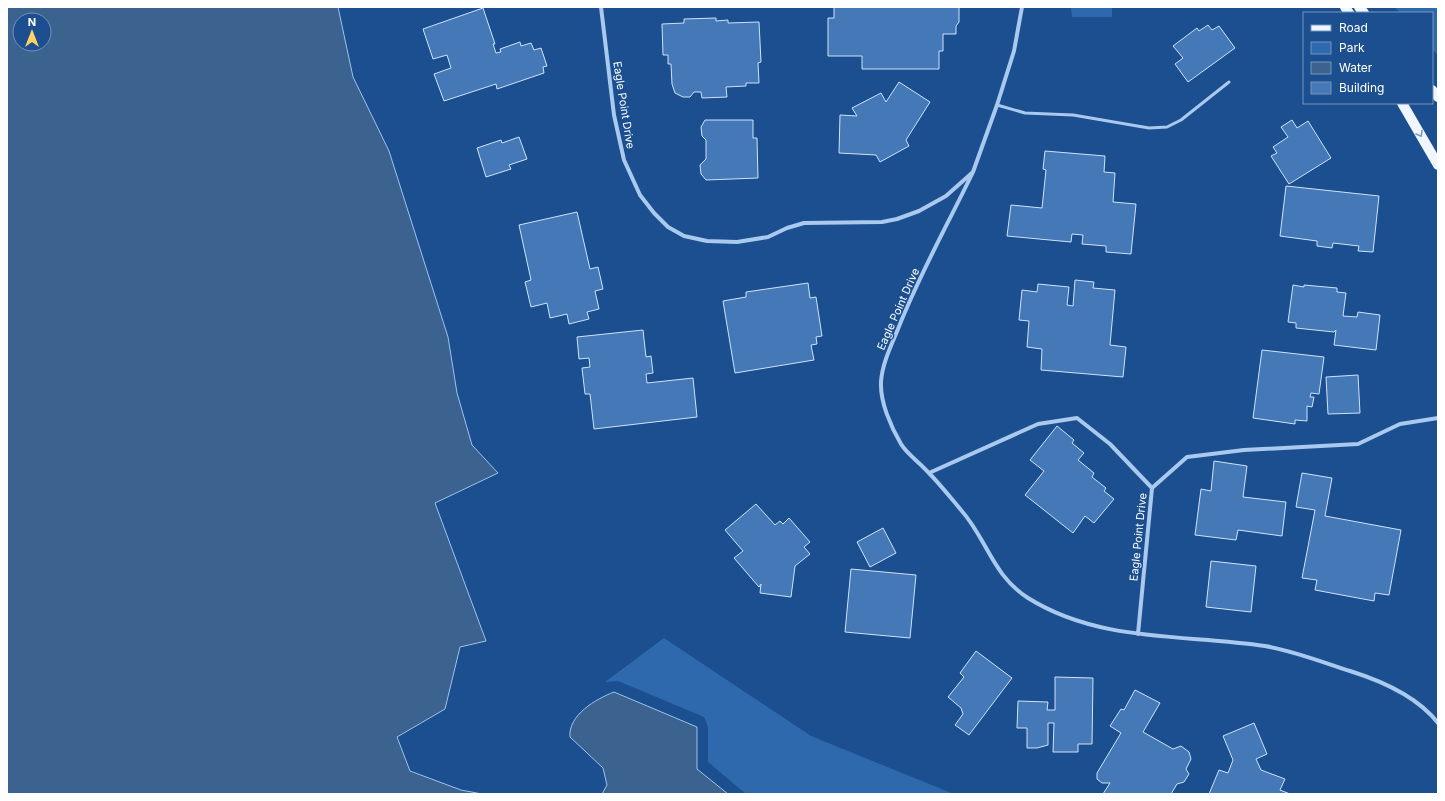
<svg xmlns="http://www.w3.org/2000/svg" width="1445" height="801" font-family="Inter,sans-serif">
<rect width="100%" height="100%" fill="#1b4f8f"/>
<!-- green -->
<path fill="#2e69ad" d="M 1071,7 L 1112,7 L 1112,17 L 1072,17 Z
M 1395,7 L 1438,7 L 1438,55 L 1432,49 L 1432,13 L 1400,13 Z
M 664,638 L 811,736 L 954,794 L 746,794 L 708,762 L 708,727 L 704,717 L 618,681 L 605,682 Z"/>
<!-- water -->
<path fill="#3c6290" stroke="#9cc4f0" fill-rule="evenodd" d="M 7,7 L 338,7 L 353,77 L 389,151 L 448,337 L 457,393 L 472,445 L 498,473 L 435,503 L 486,641 L 460,647 L 445,709 L 397,737 L 410,771 L 461,790 L 482,794 L 7,794 ZM 20,20 L 44,20 L 44,44 L 20,44 Z
M 614,692 L 697,727 L 697,769 L 728,794 L 602,794 L 607,785 L 603,768 L 570,737 C 568,715 596,699 614,692 Z"/>
<!-- building -->
<path fill="#4478b7" stroke="#cfe3fa" d="M 834,7 L 959,7 L 959,22 L 956,26 L 956,34 L 943,34 L 943,51 L 939,51 L 939,69 L 862,69 L 862,56 L 828,56 L 828,18 L 834,18 Z
M 483,8 L 495,44 L 493,44 L 496,53 L 501,52 L 500,49 L 520,42 L 521,46 L 531,43 L 534,50 L 541,48 L 547,66 L 543,67 L 544,73 L 497,89 L 496,84 L 444,101 L 434,74 L 451,68 L 447,55 L 433,59 L 423,29 Z
M 716,18 L 716,21 L 728,20 L 728,23 L 759,22 L 761,62 L 758,63 L 759,83 L 746,83 L 746,86 L 726,87 L 727,97 L 702,98 L 701,92 L 694,92 L 690,97 L 683,97 L 675,93 L 672,84 L 671,64 L 668,64 L 668,55 L 663,55 L 662,24 L 684,23 L 684,19 Z
M 1208,25 L 1212,30 L 1219,26 L 1235,48 L 1188,82 L 1175,64 L 1183,58 L 1173,46 L 1197,28 L 1199,31 Z
M 899,82 L 930,102 L 906,140 L 909,146 L 880,162 L 876,155 L 839,153 L 840,115 L 857,116 L 852,108 L 881,93 L 886,102 Z
M 705,120 L 753,120 L 753,138 L 757,138 L 758,178 L 706,180 L 701,174 L 700,165 L 706,159 L 706,140 L 702,136 L 701,127 Z
M 1292,120 L 1297,128 L 1308,121 L 1331,158 L 1289,184 L 1271,156 L 1277,153 L 1273,147 L 1288,137 L 1281,127 Z
M 519,137 L 527,159 L 509,165 L 511,169 L 486,177 L 477,148 L 501,140 L 502,143 Z
M 1045,151 L 1105,156 L 1104,172 L 1115,173 L 1113,202 L 1136,204 L 1131,254 L 1106,252 L 1106,246 L 1082,244 L 1083,235 L 1072,234 L 1071,242 L 1007,236 L 1011,205 L 1042,208 L 1046,170 L 1043,169 Z
M 1286,186 L 1379,196 L 1373,252 L 1358,251 L 1359,246 L 1333,243 L 1332,248 L 1317,246 L 1317,241 L 1280,236 Z
M 577,212 L 590,269 L 598,267 L 603,289 L 595,291 L 599,309 L 587,312 L 589,319 L 569,324 L 567,314 L 550,318 L 547,303 L 531,307 L 525,282 L 531,280 L 519,225 Z
M 1075,280 L 1094,282 L 1093,288 L 1115,290 L 1110,345 L 1126,347 L 1123,377 L 1041,370 L 1042,349 L 1027,347 L 1029,321 L 1019,320 L 1022,290 L 1037,292 L 1038,284 L 1069,287 L 1067,305 L 1073,306 Z
M 808,283 L 810,298 L 816,297 L 822,336 L 816,337 L 817,344 L 811,345 L 814,360 L 735,373 L 723,301 L 746,297 L 746,292 Z
M 1293,285 L 1304,287 L 1304,285 L 1337,288 L 1337,292 L 1346,293 L 1343,316 L 1357,317 L 1358,312 L 1380,315 L 1376,350 L 1334,345 L 1336,330 L 1334,332 L 1296,328 L 1296,323 L 1288,322 Z
M 643,330 L 646,357 L 651,356 L 653,373 L 646,374 L 647,383 L 693,378 L 697,417 L 594,429 L 590,394 L 585,394 L 582,368 L 590,367 L 589,358 L 579,359 L 577,337 Z
M 1262,350 L 1324,357 L 1319,394 L 1311,393 L 1310,397 L 1314,397 L 1312,407 L 1307,406 L 1307,421 L 1295,420 L 1295,424 L 1253,418 Z
M 1358,375 L 1360,413 L 1328,414 L 1326,377 Z
M 1057,426 L 1074,440 L 1072,443 L 1084,453 L 1078,460 L 1094,473 L 1092,477 L 1106,488 L 1104,491 L 1114,499 L 1094,523 L 1085,516 L 1073,533 L 1025,495 L 1044,471 L 1030,460 Z
M 1214,461 L 1247,466 L 1243,497 L 1286,502 L 1282,536 L 1238,530 L 1236,540 L 1195,535 L 1201,489 L 1211,491 Z
M 1302,473 L 1332,478 L 1325,516 L 1401,530 L 1389,595 L 1375,593 L 1374,601 L 1315,590 L 1317,580 L 1302,578 L 1315,510 L 1296,507 Z
M 756,504 L 775,525 L 780,521 L 783,524 L 789,518 L 810,542 L 804,547 L 810,554 L 795,566 L 791,597 L 760,593 L 761,584 L 759,587 L 734,558 L 743,551 L 725,530 Z
M 883,528 L 896,553 L 870,567 L 857,542 Z
M 1211,561 L 1256,566 L 1251,612 L 1206,607 Z
M 851,569 L 916,575 L 910,638 L 845,632 Z
M 976,651 L 1012,678 L 969,735 L 955,725 L 963,714 L 961,708 L 948,697 L 964,677 L 960,673 Z
M 1055,677 L 1093,678 L 1092,744 L 1078,744 L 1078,752 L 1053,752 L 1054,723 L 1048,723 L 1048,745 L 1037,748 L 1027,748 L 1027,728 L 1017,728 L 1018,701 L 1048,702 L 1047,710 L 1055,710 Z
M 1135,690 L 1160,703 L 1143,732 L 1173,749 L 1181,746 L 1189,752 L 1191,759 L 1186,769 L 1189,774 L 1184,782 L 1177,784 L 1171,794 L 1103,794 L 1110,783 L 1102,783 L 1097,779 L 1097,773 L 1121,733 L 1110,726 L 1121,709 L 1124,710 Z
M 1254,723 L 1267,754 L 1256,759 L 1261,770 L 1285,779 L 1280,790 L 1290,794 L 1209,794 L 1219,770 L 1228,773 L 1233,760 L 1223,736 Z"/>
<g fill="none" stroke-linecap="round" stroke-linejoin="round">
<!-- lane -->
<path stroke="#a9c9ee" stroke-width="3" d="M 997,105 L 1025,113 L 1073,115 L 1149,128 L 1167,127 L 1181,120 L 1229,82"/>
<!-- street -->
<path stroke="#a9c9ee" stroke-width="4" d="M 601,7 L 614,115 L 624,160 L 640,195 L 654,213 L 668,227 L 684,236 L 707,241 L 737,242 L 768,237 L 787,228 L 804,223 L 882,222 L 897,219 L 919,211 L 946,196 L 973,172 L 997,105 L 1014,51 L 1022,7
M 973,172 C 948,224 919,275 898,329 C 891,346 882,364 881,382 C 880,402 891,427 901,444 C 907,454 919,462 927,471 C 939,483 950,497 961,510 C 987,539 992,575 1028,598 C 1100,643 1185,634 1265,646 C 1294,651 1322,662 1350,671 C 1382,681 1417,696 1438,723
M 929,473 L 1038,424 L 1077,418 L 1110,444 L 1152,488 L 1138,634
M 1152,488 L 1187,457 L 1244,450 L 1358,444 L 1400,424 L 1438,418"/>
<!-- primary -->
<path stroke="#f0f6ff" stroke-width="10" d="M 1345,7 L 1349,13
M 1359,7 L 1364,13
M 1432,90 L 1438,97
M 1402,103 L 1438,165"/>
</g>
<!-- one-way arrows -->
<defs><path id="oneway-chevron" d="M-2-3.5L2.5 0L-2 3.5" fill="none" stroke-width="1.6" stroke-linecap="round" stroke-linejoin="round"/></defs>
<use stroke="#7b9ac1" href="#oneway-chevron" transform="translate(1420 134) rotate(60)"/>
<g text-anchor="middle" stroke-width="3" stroke-linejoin="round" paint-order="stroke">
<!-- street labels -->
<g font-size="11" fill="#fff" stroke="#1b4f8f">
<text transform="translate(624 105) rotate(81)" y="4">Eagle Point Drive</text>
<text transform="translate(898 309) rotate(-66)" y="4">Eagle Point Drive</text>
<text transform="translate(1138 537) rotate(-84)" y="4">Eagle Point Drive</text>
</g>
</g>
<!-- border -->
<rect width="1445" height="801" fill="none" stroke="#ffffff" stroke-width="16"/>
<!-- legend -->
<rect x="1303" y="12" width="130" height="92" fill="#1b4f8f" stroke="#7695bc"/>
<rect x="1311" y="25" width="20" height="6" fill="#f0f6ff" stroke="#7695bc"/>
<text x="1339" y="32" font-size="12" fill="#ffffff">Road</text>
<rect x="1311" y="42" width="20" height="12" fill="#2e69ad" stroke="#7695bc"/>
<text x="1339" y="52" font-size="12" fill="#ffffff">Park</text>
<rect x="1311" y="62" width="20" height="12" fill="#3c6290" stroke="#7695bc"/>
<text x="1339" y="72" font-size="12" fill="#ffffff">Water</text>
<rect x="1311" y="82" width="20" height="12" fill="#4478b7" stroke="#7695bc"/>
<text x="1339" y="92" font-size="12" fill="#ffffff">Building</text>
<!-- north arrow -->
<g transform="translate(32 32)"><circle r="19" fill="#1b4f8f" stroke="#7695bc"/>
<path d="M0-3L7 15L0 10L-7 15Z" fill="#ffd166"/>
<text y="-6" font-size="11" font-weight="bold" text-anchor="middle" fill="#ffffff">N</text>
</g>
</svg>
